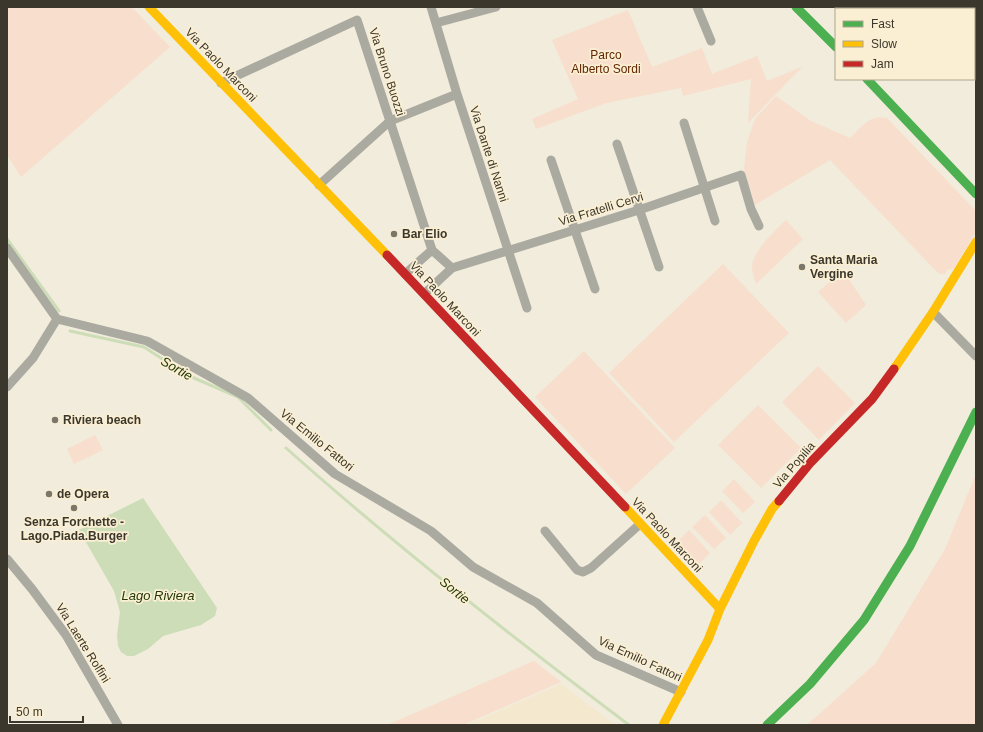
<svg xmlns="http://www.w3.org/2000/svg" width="983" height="732" font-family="Helvetica,sans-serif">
<rect width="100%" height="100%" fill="#f2ecdc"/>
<!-- built -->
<path fill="#f4e9ce" d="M 561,684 L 615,725 L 467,725 Z"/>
<!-- green -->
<path fill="#f8decc" d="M 7,7 L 132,7 L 170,47 L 21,177 L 7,155 Z
M 628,10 L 652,67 L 702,48 L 712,74 L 757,56 L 767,81 L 802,67 L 748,123 L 751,79 L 683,96 L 681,88 L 606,103 L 536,129 L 532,119 L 578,99 L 552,40 Z
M 776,96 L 811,121 L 850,138 C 863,126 868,115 887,118 L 976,211 L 976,232 L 954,268 L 947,270 L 945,274 L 940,274 L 936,271 L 830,160 L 755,205 L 744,169 L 747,142 L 755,119 Z
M 786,220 L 803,239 L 756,284 C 754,278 752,272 752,266 C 754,249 775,231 786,220 Z
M 723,264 L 789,333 L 674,442 L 609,373 Z
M 843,270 L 866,305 L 846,323 L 818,292 Z
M 584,351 L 675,448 L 626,494 L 535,397 Z
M 818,366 L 855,403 L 819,440 L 782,402 Z
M 758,405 L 801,448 L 761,488 L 718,445 Z
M 95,435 L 103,450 L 74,464 L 67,449 Z
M 976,474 L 976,725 L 807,725 L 876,663 L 945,549 Z
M 734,479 L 755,502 L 743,513 L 722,491 Z
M 721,500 L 742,523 L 730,535 L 709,512 Z
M 705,515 L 726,538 L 714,549 L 692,527 Z
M 689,530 L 710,553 L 698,565 L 677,542 Z
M 534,661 L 561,682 L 463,725 L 387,725 Z"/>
<!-- water -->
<path fill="#cdddb7" d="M 143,498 L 217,608 L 215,616 L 201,625 L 163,636 L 148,649 L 134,656 L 127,656 L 121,652 L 118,646 L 117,635 L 120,612 L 114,591 L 79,530 Z"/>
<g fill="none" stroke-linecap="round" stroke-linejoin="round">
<!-- stream -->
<path stroke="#cdddb7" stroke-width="3" d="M 7,239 L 59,311
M 70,331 L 144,347 L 187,375 L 238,397 L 271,430
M 286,448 C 396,546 512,637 629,725"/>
<!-- street -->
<path stroke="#abaaa0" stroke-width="9" d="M 431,7 L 457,94 L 527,308
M 697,7 L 711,41
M 901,9 L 902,7
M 436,23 L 496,7
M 221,83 L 357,20 L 432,250 L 452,268
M 684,123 L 715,221
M 617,144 L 659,267
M 551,160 L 595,289
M 319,185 L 390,121 L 457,94
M 7,248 L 57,319 L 147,341 L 248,398 L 335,474 L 431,531 L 473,567 L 537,603 L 596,655 L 681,692
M 405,274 L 432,250
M 424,294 L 452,268 L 639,210 L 741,175 L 751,209 L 759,226
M 933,312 L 976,356
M 7,387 L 33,358 L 57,319
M 545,531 L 577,570 L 583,572 L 591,568 L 640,524
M 7,559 L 32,589 L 66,635 L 118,725"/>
<!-- fast -->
<path stroke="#4caf50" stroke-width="9" d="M 796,7 L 836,47
M 867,79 L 976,194
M 767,725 L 810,684 L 864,620 L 910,546 L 976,412"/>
<!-- slow -->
<path stroke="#ffc107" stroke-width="9" d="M 149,7 L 387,255
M 894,369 L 933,312 L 976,242
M 625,507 L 720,609
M 663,725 L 708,640 L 720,609 L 754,541 L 772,509 L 779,501"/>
<!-- jam -->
<path stroke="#c62828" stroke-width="9" d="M 387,255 L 625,507
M 779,501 L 811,462 L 872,399 L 894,369"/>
</g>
<!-- markers -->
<g fill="#7b766a" stroke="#fbefd3" stroke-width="1.5">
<circle cx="394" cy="234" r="4"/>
<circle cx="802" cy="267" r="4"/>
<circle cx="55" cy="420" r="4"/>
<circle cx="49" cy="494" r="4"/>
<circle cx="74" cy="508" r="4"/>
</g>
<g text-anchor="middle" stroke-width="3.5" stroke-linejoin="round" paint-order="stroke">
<!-- park labels -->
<g font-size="12" fill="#622500" stroke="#fbefd3">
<text x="606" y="59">Parco<tspan x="606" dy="14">Alberto Sordi</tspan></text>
</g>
<!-- street labels -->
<g font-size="12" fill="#3b372c" stroke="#fbefd3">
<text transform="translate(221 65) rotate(46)" y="4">Via Paolo Marconi</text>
<text transform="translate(387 72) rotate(72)" y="4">Via Bruno Buozzi</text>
<text transform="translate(489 154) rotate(72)" y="4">Via Dante di Nanni</text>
<text transform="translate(601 209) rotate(-17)" y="4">Via Fratelli Cervi</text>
<text transform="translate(445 299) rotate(47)" y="4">Via Paolo Marconi</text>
<text transform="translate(317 440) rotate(39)" y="4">Via Emilio Fattori</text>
<text transform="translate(794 465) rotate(-49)" y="4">Via Popilia</text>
<text transform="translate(667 535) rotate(47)" y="4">Via Paolo Marconi</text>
<text transform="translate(83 643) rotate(58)" y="4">Via Laerte Rolfini</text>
<text transform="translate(640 659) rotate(25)" y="4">Via Emilio Fattori</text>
</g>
<!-- poi labels -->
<g font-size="12" font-weight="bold" fill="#3b372c" stroke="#fbefd3" text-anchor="start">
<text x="402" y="238">Bar Elio</text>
<text x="810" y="264">Santa Maria<tspan x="810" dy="14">Vergine</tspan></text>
<text x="63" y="424">Riviera beach</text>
<text x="57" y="498">de Opera</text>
<text x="74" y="526" text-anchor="middle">Senza Forchette -<tspan x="74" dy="14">Lago.Piada.Burger</tspan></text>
</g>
<!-- water labels -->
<g font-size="13" font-style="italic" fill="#233905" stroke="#fbefd3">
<text transform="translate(177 368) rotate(30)" y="5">Sortie</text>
<text transform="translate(455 590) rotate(39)" y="5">Sortie</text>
<text x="158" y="600">Lago Riviera</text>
</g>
</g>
<!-- border -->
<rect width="983" height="732" fill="none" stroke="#3b372c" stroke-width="16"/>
<!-- legend -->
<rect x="835" y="8" width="140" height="72" fill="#fbefd3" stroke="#aea590"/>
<rect x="843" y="21" width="20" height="6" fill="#4caf50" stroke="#aea590"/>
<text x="871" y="28" font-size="12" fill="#3b372c">Fast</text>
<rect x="843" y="41" width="20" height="6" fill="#ffc107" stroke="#aea590"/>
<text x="871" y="48" font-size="12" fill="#3b372c">Slow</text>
<rect x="843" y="61" width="20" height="6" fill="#c62828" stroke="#aea590"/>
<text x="871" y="68" font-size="12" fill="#3b372c">Jam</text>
<!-- scale -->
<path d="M10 716v6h73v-6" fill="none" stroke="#3b372c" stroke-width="2"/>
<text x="16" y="716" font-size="12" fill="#3b372c" stroke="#fbefd3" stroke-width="3" paint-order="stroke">50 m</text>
</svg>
